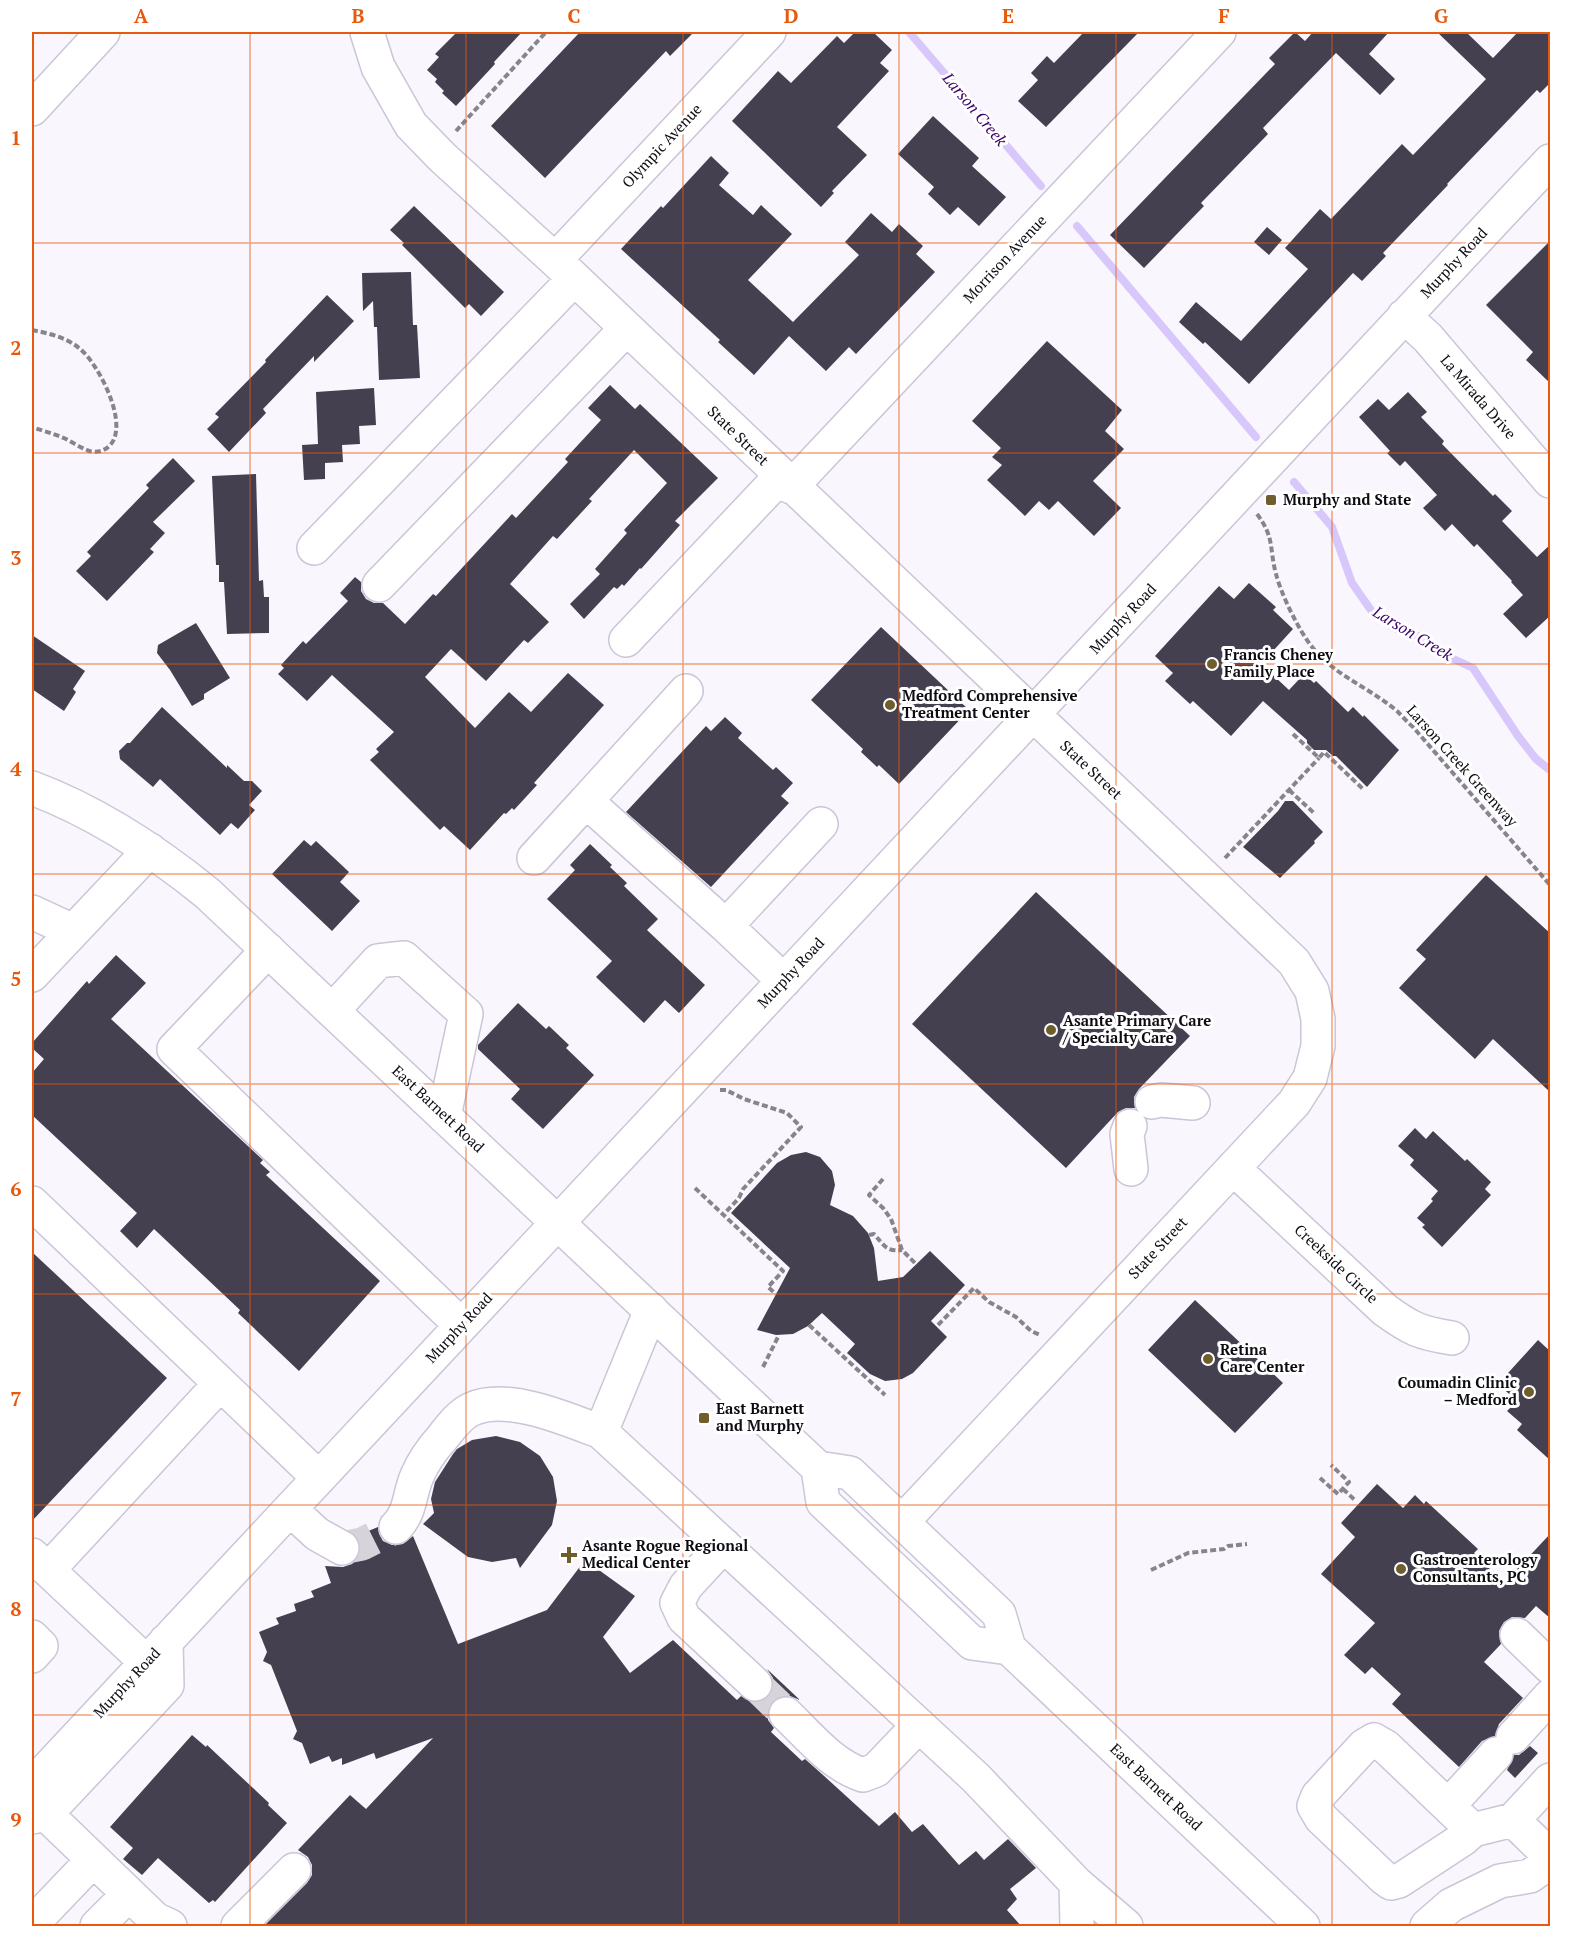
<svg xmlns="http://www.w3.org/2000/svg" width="1582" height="1958" font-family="'PT Serif',serif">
<rect width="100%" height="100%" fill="#f9f6fe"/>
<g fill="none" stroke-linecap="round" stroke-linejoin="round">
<!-- stream -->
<path stroke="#d8c7fb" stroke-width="8" d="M 909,32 L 1041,186
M 1077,226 L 1256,437
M 1294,482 L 1332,527 L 1352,583 L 1373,613 L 1394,628 L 1418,636 L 1443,654 L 1473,668 L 1518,736 L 1536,759 L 1550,770"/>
</g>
<!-- building -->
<path fill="#454050" d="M 457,32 L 522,32 L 494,62 L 495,64 L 456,106 L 442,93 L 444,91 L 435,82 L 437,79 L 427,70 L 439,57 L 435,54 Z
M 580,32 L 694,32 L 670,56 L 666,51 L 545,178 L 491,126 Z
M 855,32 L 873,32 L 892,50 L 880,63 L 889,71 L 837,127 L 867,155 L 832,191 L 834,193 L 821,207 L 732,121 L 778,71 L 791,83 L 837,36 L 844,43 Z
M 1084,32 L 1139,32 L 1046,127 L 1018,101 L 1038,80 L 1031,73 L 1047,56 L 1054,63 Z
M 1295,32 L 1305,41 L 1313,32 L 1389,32 L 1369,54 L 1395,79 L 1380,95 L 1336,53 L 1263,128 L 1268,134 L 1201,203 L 1204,206 L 1144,268 L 1110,235 L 1275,64 L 1269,58 Z
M 1437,32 L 1466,32 L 1493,58 L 1518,32 L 1551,32 L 1551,82 L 1540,93 L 1537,90 L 1447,184 L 1448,185 L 1383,253 L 1386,256 L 1362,281 L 1353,273 L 1249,384 L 1205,342 L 1203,344 L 1179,322 L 1196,302 L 1241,341 L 1308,269 L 1285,248 L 1320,209 L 1331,219 L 1402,144 L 1413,155 L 1486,79 Z
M 933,116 L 979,158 L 972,166 L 1006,197 L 979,226 L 958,207 L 950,215 L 928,194 L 934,187 L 898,154 Z
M 711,156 L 729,173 L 719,185 L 753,215 L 761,205 L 792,234 L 748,280 L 793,322 L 859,255 L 845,242 L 871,213 L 892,232 L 899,224 L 923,246 L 916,254 L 935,272 L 856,354 L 849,347 L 826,371 L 789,336 L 754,375 L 718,342 L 720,340 L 621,249 L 661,206 L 663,208 Z
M 414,206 L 504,292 L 481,316 L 469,304 L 465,308 L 402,245 L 404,243 L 390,230 Z
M 1267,227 L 1282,240 L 1269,255 L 1254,242 Z
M 1551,240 L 1551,384 L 1526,360 L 1533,352 L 1486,305 Z
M 411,272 L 413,325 L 417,325 L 420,378 L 379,380 L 377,327 L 374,327 L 373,301 L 363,311 L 362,273 Z
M 327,295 L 354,321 L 314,362 L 314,356 L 263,409 L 266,413 L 229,452 L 207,429 L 219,417 L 215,414 L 266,362 L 265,360 Z
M 1047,341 L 1122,410 L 1105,431 L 1124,449 L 1093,481 L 1121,508 L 1094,536 L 1058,501 L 1049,510 L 1039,501 L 1025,516 L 987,480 L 1002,465 L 992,457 L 1001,448 L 972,421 Z
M 610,385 L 635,409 L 640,404 L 718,478 L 675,521 L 680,525 L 641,569 L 640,568 L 624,586 L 622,584 L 617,589 L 614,587 L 584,619 L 570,604 L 600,574 L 595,569 L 627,533 L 624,530 L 667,483 L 634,450 L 589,499 L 592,501 L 557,539 L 553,536 L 510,584 L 549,622 L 528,643 L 524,640 L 486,681 L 451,649 L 425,677 L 475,728 L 509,692 L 531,712 L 568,673 L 604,705 L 534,783 L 537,785 L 514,810 L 512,808 L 506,814 L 504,813 L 470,850 L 444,826 L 440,830 L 370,760 L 379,752 L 376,749 L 394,732 L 332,675 L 307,701 L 278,674 L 284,668 L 281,665 L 303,641 L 306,644 L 348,601 L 340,593 L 355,577 L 361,582 L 361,591 L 366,599 L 374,603 L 383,603 L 405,624 L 433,594 L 436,596 L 512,514 L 516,518 L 568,462 L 565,459 L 601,420 L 588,408 Z
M 374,388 L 376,425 L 359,426 L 360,444 L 342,445 L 343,462 L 325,463 L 325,479 L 304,480 L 302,445 L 318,444 L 316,392 Z
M 1408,392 L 1427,412 L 1421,417 L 1444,441 L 1442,444 L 1493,496 L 1495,494 L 1512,511 L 1502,521 L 1537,557 L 1551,544 L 1551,615 L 1526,638 L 1503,614 L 1523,595 L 1511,582 L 1512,581 L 1477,544 L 1474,547 L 1452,524 L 1445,531 L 1423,508 L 1437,495 L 1405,461 L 1400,466 L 1387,453 L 1390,451 L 1359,417 L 1378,399 L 1389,410 Z
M 173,458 L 195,481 L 153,522 L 165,533 L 150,549 L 154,552 L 107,601 L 76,571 L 91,556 L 87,552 L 149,488 L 146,485 Z
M 256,474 L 259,581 L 263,580 L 264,597 L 269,597 L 269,633 L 227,634 L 224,582 L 219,582 L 219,565 L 216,565 L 212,476 Z
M 1249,583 L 1276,607 L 1273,610 L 1293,629 L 1261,664 L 1289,690 L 1304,674 L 1314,683 L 1316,681 L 1348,712 L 1353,707 L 1363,717 L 1364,715 L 1399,750 L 1367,787 L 1336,756 L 1333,756 L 1326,750 L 1314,750 L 1307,743 L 1307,740 L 1263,701 L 1231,736 L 1193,701 L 1190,704 L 1165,681 L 1173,673 L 1155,656 L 1219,586 L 1234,599 Z
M 196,623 L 230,678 L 204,694 L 204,699 L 192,706 L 170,670 L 157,653 L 158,645 Z
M 881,627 L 969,710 L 899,784 L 879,765 L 877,767 L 861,752 L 863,749 L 811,700 Z
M 32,635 L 85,671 L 73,689 L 76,692 L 64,711 L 32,689 Z
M 162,707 L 227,768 L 227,765 L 244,781 L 252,781 L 262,791 L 249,805 L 255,810 L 238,829 L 231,823 L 220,835 L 160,779 L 153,787 L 120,759 L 119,751 L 127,743 L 130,743 Z
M 725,717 L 742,733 L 738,738 L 773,770 L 776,767 L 793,783 L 781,796 L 789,803 L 711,887 L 626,812 L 706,726 L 711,731 Z
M 1285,801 L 1293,801 L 1323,832 L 1314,841 L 1315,843 L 1280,878 L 1243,847 L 1278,811 Z
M 304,840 L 311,846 L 316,841 L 349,872 L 340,882 L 360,901 L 332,931 L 272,874 Z
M 590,844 L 612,865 L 610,867 L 627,883 L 624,886 L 658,919 L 647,930 L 705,985 L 679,1013 L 665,1000 L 644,1023 L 596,977 L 612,961 L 547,899 L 575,870 L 570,865 Z
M 1486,875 L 1551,934 L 1551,1093 L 1493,1039 L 1475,1059 L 1399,988 L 1426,959 L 1416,950 Z
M 1036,892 L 1190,1036 L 1139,1089 L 1134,1097 L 1135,1108 L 1126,1108 L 1118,1112 L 1066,1168 L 912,1024 Z
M 116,955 L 146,983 L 111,1019 L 263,1160 L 260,1163 L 270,1172 L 266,1175 L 380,1281 L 299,1371 L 238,1313 L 240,1310 L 154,1229 L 137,1248 L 120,1231 L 137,1213 L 32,1115 L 32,1073 L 44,1059 L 32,1048 L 32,1043 L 87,981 L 89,984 Z
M 518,1003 L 546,1029 L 549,1026 L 569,1045 L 566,1048 L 594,1075 L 543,1129 L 511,1099 L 520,1089 L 478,1049 L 478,1045 Z
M 1415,1128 L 1426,1139 L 1433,1131 L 1465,1161 L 1467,1159 L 1491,1182 L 1485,1189 L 1491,1195 L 1442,1247 L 1422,1227 L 1425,1225 L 1417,1218 L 1433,1201 L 1431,1199 L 1438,1191 L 1410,1165 L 1414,1160 L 1398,1146 Z
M 806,1152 L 820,1157 L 832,1171 L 835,1185 L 830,1205 L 853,1216 L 868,1233 L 874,1248 L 878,1281 L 903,1277 L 930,1251 L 965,1285 L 931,1321 L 947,1337 L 913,1373 L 902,1379 L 885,1381 L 870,1374 L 847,1353 L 855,1344 L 822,1313 L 808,1326 L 793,1334 L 776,1335 L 757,1330 L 790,1268 L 731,1213 L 777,1163 L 791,1155 Z
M 32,1252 L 167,1378 L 32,1521 Z
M 1195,1300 L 1283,1383 L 1235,1433 L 1148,1350 Z
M 1538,1340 L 1551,1352 L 1551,1461 L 1517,1430 L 1522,1424 L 1507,1411 L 1517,1401 L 1498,1384 Z
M 496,1436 L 520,1442 L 540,1456 L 553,1477 L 557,1501 L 552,1525 L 520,1568 L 516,1558 L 492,1562 L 468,1557 L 423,1524 L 434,1513 L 431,1499 L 435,1482 L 453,1454 L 457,1449 L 472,1440 Z
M 1377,1484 L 1403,1508 L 1415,1495 L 1424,1504 L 1426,1501 L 1478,1549 L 1474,1553 L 1504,1583 L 1551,1533 L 1551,1619 L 1536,1606 L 1525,1618 L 1512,1617 L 1504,1622 L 1499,1631 L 1501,1644 L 1484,1662 L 1523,1698 L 1499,1724 L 1495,1736 L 1482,1741 L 1459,1767 L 1392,1704 L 1401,1694 L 1372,1667 L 1365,1674 L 1344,1655 L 1375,1623 L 1321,1574 L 1355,1537 L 1341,1523 Z
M 378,1527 L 379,1534 L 383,1541 L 392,1545 L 403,1544 L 413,1536 L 458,1644 L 547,1610 L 585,1560 L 635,1596 L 603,1637 L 630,1673 L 673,1640 L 737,1700 L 741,1696 L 751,1702 L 760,1702 L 768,1697 L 773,1689 L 773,1678 L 767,1669 L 800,1700 L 790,1696 L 782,1696 L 772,1701 L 768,1710 L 768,1720 L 774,1728 L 771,1732 L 802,1761 L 805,1759 L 823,1775 L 879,1826 L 895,1812 L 912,1832 L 923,1824 L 959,1865 L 976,1851 L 984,1860 L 1008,1839 L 1036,1868 L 1010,1889 L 1017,1899 L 1007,1910 L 1021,1926 L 264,1926 L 307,1883 L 312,1875 L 312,1865 L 308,1857 L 298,1850 L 350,1795 L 366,1809 L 433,1738 L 376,1759 L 374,1753 L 342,1765 L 342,1758 L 332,1762 L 329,1756 L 310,1764 L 302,1743 L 293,1739 L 297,1731 L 271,1665 L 263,1661 L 267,1652 L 259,1632 L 279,1624 L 276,1618 L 296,1611 L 294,1604 L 314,1597 L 311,1591 L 331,1583 L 325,1566 L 343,1567 L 352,1564 L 358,1558 L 361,1548 L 356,1536 Z
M 192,1735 L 206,1747 L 207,1745 L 269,1803 L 268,1805 L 287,1823 L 215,1902 L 213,1900 L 209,1903 L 158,1858 L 142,1875 L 123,1859 L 133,1848 L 110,1827 Z
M 1530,1746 L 1538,1753 L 1515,1778 L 1507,1770 L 1514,1755 L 1519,1755 Z"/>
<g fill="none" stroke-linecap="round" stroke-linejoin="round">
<!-- minor-tunnel -->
<path stroke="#d6d3db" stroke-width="33" stroke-dasharray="33 16" stroke-linecap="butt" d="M 342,1548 L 362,1544 L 396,1527
M 755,1684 L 786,1714"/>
<!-- minor casing -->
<g stroke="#cbc5d7" stroke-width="36">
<path id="minor" d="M 367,32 L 378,67 L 411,125 L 442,157 L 555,260 L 1294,962 L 1312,991 L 1318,1019 L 1318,1046 L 1310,1078 L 1294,1103 L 902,1522
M 32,109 L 103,32
M 555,260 L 769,32
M 1404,316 L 1428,338 L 1550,481
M 791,487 L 1219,32
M 314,548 L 574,279
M 379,585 L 626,329
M 626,640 L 781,476
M 686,691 L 586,801 L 726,926 L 784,981
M 534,858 L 586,801
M 32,912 L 73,931
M 726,926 L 821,824
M 268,950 L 174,1049 L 461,1325
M 32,975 L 150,850
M 333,1010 L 378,961 L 404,958 L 466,1014 L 444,1116
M 1152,1102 L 1161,1100 L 1193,1103
M 1130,1126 L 1127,1134 L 1131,1169
M 1233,1168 L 1385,1310 C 1411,1329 1420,1333 1452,1338
M 32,1203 L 319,1478
M 651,1310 L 601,1432 L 976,1778 L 1076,1883 L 1077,1926
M 290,1509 L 317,1534 L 342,1548
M 396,1527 C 411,1512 409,1494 417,1476 C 423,1462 432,1449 442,1438 C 450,1428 460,1414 472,1409 C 507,1393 567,1419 601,1432
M 724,1545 L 686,1586 L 677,1603 L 684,1618 L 755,1684
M 32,1555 L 146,1662
M 48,1570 L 220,1384
M 1517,1635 L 1550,1667
M 32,1637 L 41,1646 L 32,1656
M 786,1714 C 809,1736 832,1765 863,1775 L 876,1770 L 919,1725
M 1513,1737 L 1550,1696
M 32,1785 L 1550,161
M 1448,1806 L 1496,1754
M 46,1814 L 155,1919 L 170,1926
M 32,1817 L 46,1814 L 167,1685 L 166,1641
M 1513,1820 L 1550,1780
M 1473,1830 L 1386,1747 L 1374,1740 L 1364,1746 L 1318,1796 L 1314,1806 L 1321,1818 L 1384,1878 L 1391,1883 L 1399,1881 L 1463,1839 L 1473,1830 L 1513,1820 L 1550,1856
M 1076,1883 L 1126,1926
M 32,1924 L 93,1860
M 97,1926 L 129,1894
M 238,1926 L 294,1870
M 1427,1926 L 1451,1905 L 1500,1881 L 1530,1876 L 1550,1862"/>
</g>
<!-- major casing -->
<g stroke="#cbc5d7" stroke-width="36">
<path id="major" d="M 32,788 C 96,812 154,850 207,893 L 818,1468 L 850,1473 L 999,1614 L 1009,1648 L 1303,1926
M 818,1468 L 823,1502 L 972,1643 L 1009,1648"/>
</g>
<!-- path -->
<path stroke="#87858c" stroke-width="4" stroke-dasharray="6 3" stroke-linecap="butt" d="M 456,131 L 546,32
M 32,330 C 47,333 66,337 79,348 C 99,363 138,438 101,451 C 97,452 90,452 87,450 C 80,447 73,443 66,439 C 55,434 43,431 32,427
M 1257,514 C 1275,538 1269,548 1276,574 C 1281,593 1294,620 1305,637 C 1328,674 1365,684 1397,711 C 1402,716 1407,722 1413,727 L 1550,885
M 1293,734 L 1319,758 L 1324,752 L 1363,789
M 1289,790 L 1315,814
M 1225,858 L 1319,758
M 720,1090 L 726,1090 L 744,1099 L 787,1113 L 801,1127 L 743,1189 L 739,1198 L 723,1215
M 883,1179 L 869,1195 L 883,1208 L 891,1219 L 902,1250 L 917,1265
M 695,1188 L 783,1271 L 768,1287 L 776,1294
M 869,1235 L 874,1234 C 884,1245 886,1252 902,1250
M 809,1325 L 885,1395
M 938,1325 L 974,1288 L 989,1302 L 1016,1317 L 1031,1331 L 1040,1335
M 763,1367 L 779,1335
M 1320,1478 L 1338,1494 L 1349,1482 L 1331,1465
M 1343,1489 L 1356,1501
M 1151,1570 L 1188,1553 L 1224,1549 L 1228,1546 L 1247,1544"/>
<!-- minor -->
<use href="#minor" stroke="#fff" stroke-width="33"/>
<!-- major -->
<use href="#major" stroke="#fff" stroke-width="33"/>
</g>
<!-- grid -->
<path fill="none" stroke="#e8590c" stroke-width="1.5" stroke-opacity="0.55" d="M 250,32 L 250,1926M 466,32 L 466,1926M 683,32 L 683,1926M 899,32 L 899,1926M 1116,32 L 1116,1926M 1332,32 L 1332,1926M 32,243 L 1550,243M 32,453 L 1550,453M 32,664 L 1550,664M 32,874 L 1550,874M 32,1084 L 1550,1084M 32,1294 L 1550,1294M 32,1505 L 1550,1505M 32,1715 L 1550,1715"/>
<!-- markers -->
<g fill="#6f5d2b" stroke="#fff" stroke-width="2">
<rect x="1265" y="494" width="12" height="12" rx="3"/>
<circle cx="1212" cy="664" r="6"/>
<circle cx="890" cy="705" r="6"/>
<circle cx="1051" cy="1030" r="6"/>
<circle cx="1208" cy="1359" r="6"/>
<circle cx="1529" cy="1392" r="6"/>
<rect x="698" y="1412" width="12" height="12" rx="3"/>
<path d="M566 1546h6v6h6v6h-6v6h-6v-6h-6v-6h6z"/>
<circle cx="1401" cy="1569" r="6"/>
</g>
<g text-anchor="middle" stroke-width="6" stroke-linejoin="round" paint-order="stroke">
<!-- street labels -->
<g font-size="15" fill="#0e0c12" stroke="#fff">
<text transform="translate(662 146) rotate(-47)" y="5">Olympic Avenue</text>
<text transform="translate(1005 259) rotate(-47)" y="5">Morrison Avenue</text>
<text transform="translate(1454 263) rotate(-47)" y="5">Murphy Road</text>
<text transform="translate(1478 397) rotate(49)" y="5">La Mirada Drive</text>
<text transform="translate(738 436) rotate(44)" y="5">State Street</text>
<text transform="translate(1123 619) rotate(-47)" y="5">Murphy Road</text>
<text transform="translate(1462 766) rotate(48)" y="5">Larson Creek Greenway</text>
<text transform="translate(1091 770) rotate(43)" y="5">State Street</text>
<text transform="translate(791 973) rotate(-47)" y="5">Murphy Road</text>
<text transform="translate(438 1109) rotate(43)" y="5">East Barnett Road</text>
<text transform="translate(1158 1248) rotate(-47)" y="5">State Street</text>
<text transform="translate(1336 1264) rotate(43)" y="5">Creekside Circle</text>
<text transform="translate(459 1328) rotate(-47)" y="5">Murphy Road</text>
<text transform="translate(127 1683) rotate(-47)" y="5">Murphy Road</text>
<text transform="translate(1156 1787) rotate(43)" y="5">East Barnett Road</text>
</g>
<!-- poi labels -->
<g font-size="15" font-weight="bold" fill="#0e0c12" stroke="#fff" text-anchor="start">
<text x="1283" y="505">Murphy and State</text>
<text x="1224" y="660">Francis Cheney<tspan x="1224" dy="17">Family Place</tspan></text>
<text x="902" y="701">Medford Comprehensive<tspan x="902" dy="17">Treatment Center</tspan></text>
<text x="1063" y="1026">Asante Primary Care<tspan x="1063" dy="17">/ Specialty Care</tspan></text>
<text x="1220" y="1355">Retina<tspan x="1220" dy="17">Care Center</tspan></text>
<text x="1517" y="1388" text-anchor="end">Coumadin Clinic<tspan x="1517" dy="17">– Medford</tspan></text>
<text x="716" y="1414">East Barnett<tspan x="716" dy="17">and Murphy</tspan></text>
<text x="582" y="1551">Asante Rogue Regional<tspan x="582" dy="17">Medical Center</tspan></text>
<text x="1413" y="1565">Gastroenterology<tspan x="1413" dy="17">Consultants, PC</tspan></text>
</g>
<!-- water labels -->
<g font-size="16" font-style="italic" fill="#3a046a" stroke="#fff">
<text transform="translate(975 109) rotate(50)" y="6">Larson Creek</text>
<text transform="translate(1413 633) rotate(31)" y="6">Larson Creek</text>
</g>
</g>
<!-- border -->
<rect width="1582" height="1958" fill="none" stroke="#ffffff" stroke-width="66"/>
<rect x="33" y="33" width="1516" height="1892" fill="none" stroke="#e8590c" stroke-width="2"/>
<g font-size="20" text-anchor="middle" font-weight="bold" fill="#e8590c">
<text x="141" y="23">A</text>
<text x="358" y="23">B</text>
<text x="574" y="23">C</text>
<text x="791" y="23">D</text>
<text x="1008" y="23">E</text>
<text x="1224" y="23">F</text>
<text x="1441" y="23">G</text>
<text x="16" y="145">1</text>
<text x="16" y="355">2</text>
<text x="16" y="565">3</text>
<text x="16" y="776">4</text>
<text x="16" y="986">5</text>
<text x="16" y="1196">6</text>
<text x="16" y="1406">7</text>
<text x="16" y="1616">8</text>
<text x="16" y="1827">9</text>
</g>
</svg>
